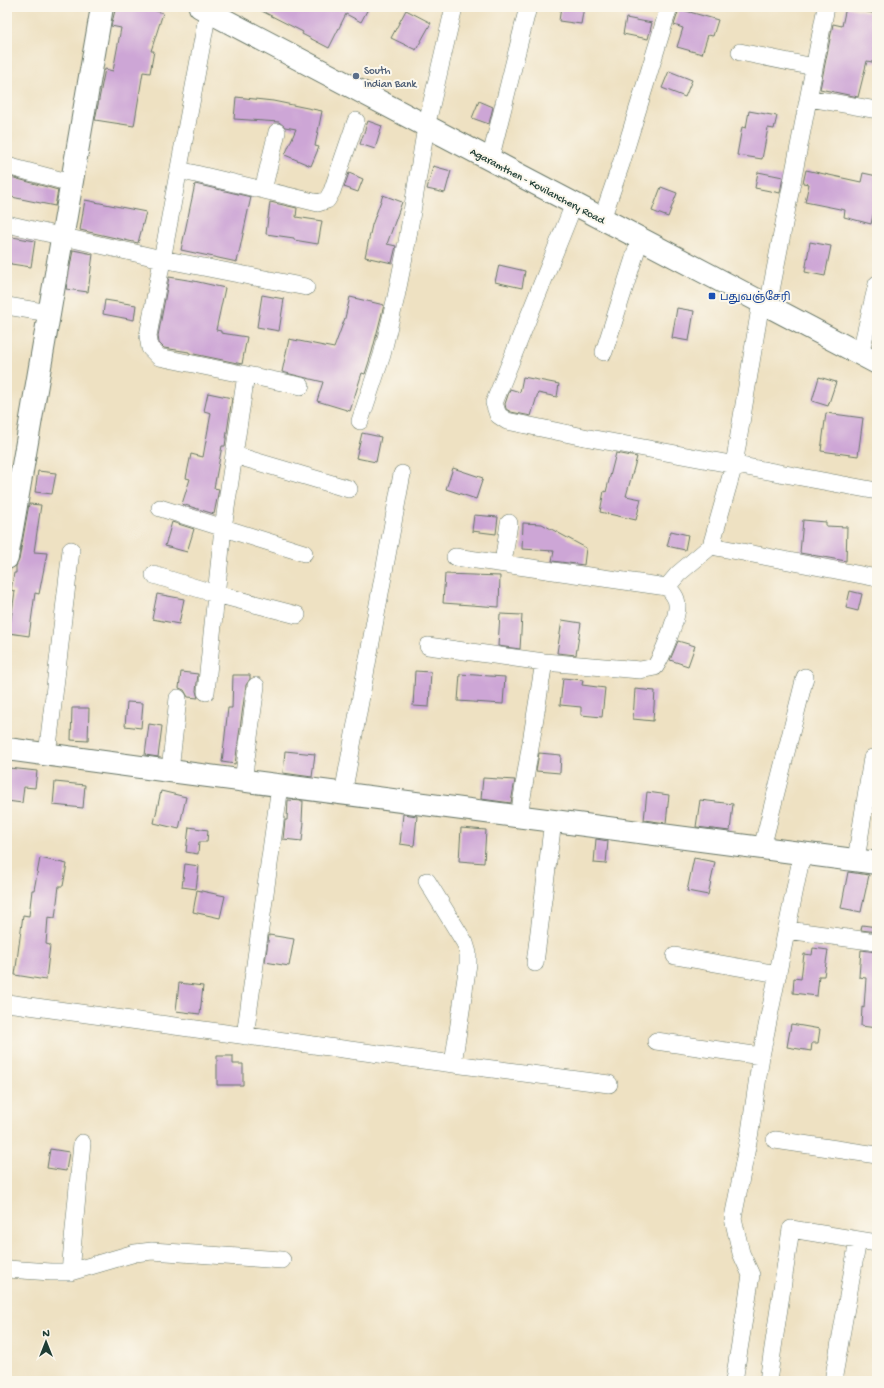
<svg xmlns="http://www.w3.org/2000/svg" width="884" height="1388" font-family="'Gochi Hand','Noto Sans Tamil',sans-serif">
<rect width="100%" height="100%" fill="#fbf7ec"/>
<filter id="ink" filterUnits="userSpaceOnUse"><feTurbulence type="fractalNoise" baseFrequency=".025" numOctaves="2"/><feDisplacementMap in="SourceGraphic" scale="8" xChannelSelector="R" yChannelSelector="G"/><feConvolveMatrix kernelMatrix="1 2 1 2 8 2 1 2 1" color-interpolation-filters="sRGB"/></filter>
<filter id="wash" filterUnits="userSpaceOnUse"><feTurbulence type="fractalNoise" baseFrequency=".012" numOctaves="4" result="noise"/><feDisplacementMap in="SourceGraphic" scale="16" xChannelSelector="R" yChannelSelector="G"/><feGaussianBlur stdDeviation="0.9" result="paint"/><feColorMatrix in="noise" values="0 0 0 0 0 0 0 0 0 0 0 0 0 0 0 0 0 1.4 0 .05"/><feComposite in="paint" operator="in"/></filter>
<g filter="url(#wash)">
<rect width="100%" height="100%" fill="#eee1c2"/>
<g id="blocks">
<!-- building -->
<path fill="#cda6d6" d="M 116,7 L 144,7 L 163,13 L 151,51 L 154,51 L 150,73 L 143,72 L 134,126 L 95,120 L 105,69 L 113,71 L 121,28 L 111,26 Z
M 254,7 L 369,7 L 361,22 L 346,14 L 329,48 L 302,34 L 303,32 Z
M 561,7 L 584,7 L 581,24 L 559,21 Z
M 846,7 L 877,14 L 877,63 L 867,61 L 858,97 L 820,89 L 833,24 L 842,26 Z
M 679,9 L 718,20 L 713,36 L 708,35 L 702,54 L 677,47 L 683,28 L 674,25 Z
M 406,10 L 431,23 L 416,50 L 391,38 Z
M 626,18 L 652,23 L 648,39 L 623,34 Z
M 669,71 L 692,80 L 685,97 L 662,88 Z
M 236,97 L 273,101 L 322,111 L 315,146 L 319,147 L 311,166 L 285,155 L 296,129 L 285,127 L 279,122 L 234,119 Z
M 479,101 L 493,107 L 489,124 L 472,118 Z
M 749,111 L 777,116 L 774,129 L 768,128 L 762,159 L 737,155 L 742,127 L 746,128 Z
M 368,121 L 382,126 L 375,149 L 360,144 Z
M 433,166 L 451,171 L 445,193 L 427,189 Z
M 806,170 L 861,182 L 863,173 L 877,176 L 877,199 L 871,224 L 844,217 L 845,210 L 805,202 L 809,184 L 803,183 Z
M 758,172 L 783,177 L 780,193 L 755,188 Z
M 349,173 L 363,179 L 358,192 L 344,187 Z
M 7,176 L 58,190 L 55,206 L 7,196 Z
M 195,184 L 251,197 L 237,262 L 181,250 Z
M 661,187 L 677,193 L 668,217 L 652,211 Z
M 383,195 L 402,202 L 387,244 L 396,246 L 392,263 L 365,257 L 372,225 Z
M 85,200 L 146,212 L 138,243 L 80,230 Z
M 270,202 L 297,208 L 296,217 L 322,221 L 318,244 L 294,240 L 294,238 L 266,234 Z
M 7,236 L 35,241 L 31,267 L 11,264 L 11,263 L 7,262 Z
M 810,242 L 831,246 L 825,276 L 805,272 Z
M 73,250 L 93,254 L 88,292 L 66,289 Z
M 499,265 L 525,271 L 522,288 L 495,282 Z
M 169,277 L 194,281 L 225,288 L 216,330 L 221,331 L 221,333 L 247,337 L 242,364 L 189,353 L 189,352 L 164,348 L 159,343 L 158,336 Z
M 262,295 L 284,299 L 279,331 L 257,327 Z
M 350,297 L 384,305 L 372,352 L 365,374 L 362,373 L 350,411 L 317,401 L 323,382 L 282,372 L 289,339 L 334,348 L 345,318 Z
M 105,300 L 136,305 L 134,320 L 103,314 Z
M 677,308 L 694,311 L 689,341 L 672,338 Z
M 523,377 L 559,384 L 557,397 L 538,393 L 531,416 L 511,412 L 506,409 L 505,404 L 510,389 L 520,392 Z
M 819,377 L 836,382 L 828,406 L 812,401 Z
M 208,393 L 232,398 L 225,446 L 222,446 L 214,488 L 219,489 L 214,514 L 182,504 L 190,479 L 186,478 L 191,454 L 203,457 L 211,413 L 204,411 Z
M 826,413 L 863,418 L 858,456 L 821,451 Z
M 362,433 L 381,437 L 376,462 L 356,458 Z
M 616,453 L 637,457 L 626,496 L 641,499 L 636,520 L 600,512 L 604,491 L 606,492 Z
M 453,468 L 483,478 L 476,499 L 446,489 Z
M 38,471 L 56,473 L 52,494 L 35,492 Z
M 29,504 L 41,505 L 34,552 L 47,553 L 39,594 L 35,593 L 29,636 L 9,633 L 15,591 L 11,590 L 14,573 L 16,573 L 16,566 L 19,560 Z
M 474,515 L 498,517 L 496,534 L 472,531 Z
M 803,520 L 826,522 L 826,526 L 847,527 L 846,561 L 800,553 Z
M 172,522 L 194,529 L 187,552 L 165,546 Z
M 523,523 L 542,524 L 586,548 L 584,565 L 552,561 L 554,551 L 522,549 Z
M 671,531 L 688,535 L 685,550 L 667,546 Z
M 445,574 L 500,576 L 499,607 L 443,603 Z
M 850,591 L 862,594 L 858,611 L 846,608 Z
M 157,594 L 184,599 L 179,624 L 152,619 Z
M 500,614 L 522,615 L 520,649 L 498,646 Z
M 562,620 L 581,623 L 576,655 L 557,653 Z
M 678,641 L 695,646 L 688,666 L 670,660 Z
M 415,671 L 431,672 L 429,707 L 413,706 Z
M 181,672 L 198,674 L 196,691 L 198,698 L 188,697 L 184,690 L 179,688 Z
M 460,674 L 505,677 L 503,704 L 458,701 Z
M 233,675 L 250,675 L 250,679 L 246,685 L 235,764 L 222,762 L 228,708 L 232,708 Z
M 563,678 L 583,680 L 582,685 L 605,688 L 602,717 L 581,715 L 581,707 L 560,705 Z
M 635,689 L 655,691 L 653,721 L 633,719 Z
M 127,702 L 143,703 L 141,728 L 125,726 Z
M 72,708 L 89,708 L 88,741 L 71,740 Z
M 149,724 L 162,726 L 158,757 L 145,755 Z
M 285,751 L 315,754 L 312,777 L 283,773 Z
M 539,753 L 561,755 L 560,773 L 536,771 Z
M 9,768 L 37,771 L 35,788 L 24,787 L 22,803 L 7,801 L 7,785 Z
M 483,778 L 515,780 L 511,803 L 481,799 Z
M 55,782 L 85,785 L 83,808 L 53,805 Z
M 161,791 L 186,797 L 179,829 L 154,823 Z
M 647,792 L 669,795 L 666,823 L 644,820 Z
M 288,800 L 303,801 L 302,822 L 304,822 L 302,841 L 283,839 L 285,820 L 287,820 Z
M 700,800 L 733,804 L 730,831 L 696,827 Z
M 403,814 L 417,816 L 414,846 L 400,844 Z
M 189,827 L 208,830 L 207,842 L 199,842 L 198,854 L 186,852 Z
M 461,828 L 486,830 L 484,863 L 459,861 Z
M 596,839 L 608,841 L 606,864 L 594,863 Z
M 40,858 L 67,864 L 63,886 L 59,886 L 55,918 L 48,917 L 46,944 L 50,945 L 46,980 L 15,975 L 23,915 L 29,916 L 32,890 L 34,890 Z
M 694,858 L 715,862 L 708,895 L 687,891 Z
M 185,864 L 199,866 L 196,889 L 182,887 Z
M 848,872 L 869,875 L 861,912 L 841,908 Z
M 197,890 L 225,896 L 220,918 L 193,912 Z
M 862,925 L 877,927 L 877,932 L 861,930 Z
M 269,935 L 294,939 L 289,966 L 265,962 Z
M 813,948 L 828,950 L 824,976 L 819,976 L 817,996 L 793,993 L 794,978 L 801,979 L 804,954 L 812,955 Z
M 861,950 L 877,952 L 877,1028 L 861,1026 L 862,1007 L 864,1008 L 866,978 L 859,977 Z
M 179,983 L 203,986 L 200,1014 L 176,1011 Z
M 791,1024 L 820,1029 L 818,1043 L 812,1043 L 811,1051 L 787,1047 Z
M 217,1056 L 233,1056 L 233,1064 L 243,1064 L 243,1085 L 217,1085 Z
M 50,1149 L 69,1152 L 66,1171 L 47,1168 Z"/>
</g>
</g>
<g filter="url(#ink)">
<use href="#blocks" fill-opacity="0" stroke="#677666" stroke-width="1"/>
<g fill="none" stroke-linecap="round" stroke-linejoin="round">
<!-- street casing -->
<g stroke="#677666" stroke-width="18">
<path id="street" d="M 208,11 L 148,336 L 150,348 L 159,357 L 301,386
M 740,52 L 814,67
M 809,98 L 877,110
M 490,160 L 528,7
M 7,166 L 71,183
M 179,170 L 318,203 L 327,200 L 332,191 L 356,121
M 263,190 L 277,132
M 574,204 L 494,403 L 498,415 L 507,421 L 584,437 L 877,491
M 602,219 L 621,164 L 669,7
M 7,224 L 162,259 L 306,287
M 761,302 L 734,465 L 711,546 L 877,578
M 7,306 L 49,313
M 768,306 L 826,7
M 604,352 L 640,239
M 860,355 L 877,284
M 360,421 L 382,355 L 396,297 L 407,242 L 426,127 L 454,7
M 234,455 L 349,489
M 160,508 L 304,553
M 503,563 L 509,523
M 154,575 L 216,594 L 297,615
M 667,587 L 678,574 L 711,546
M 428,646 L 544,662 L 640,670 L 655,667 C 662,657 678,617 677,605 C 677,597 672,592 667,587 L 455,557
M 206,692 L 223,528 L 246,375
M 47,755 L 71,550
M 170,771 L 178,698
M 243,781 L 256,686
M 343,794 L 402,474
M 519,816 L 544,662
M 762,848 L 805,677
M 856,860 L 872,758
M 427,881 L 465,943 L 468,953 L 468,964 L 453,1064
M 787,930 L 877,942
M 675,956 L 778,974
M 535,963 L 553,821
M 7,1003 L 423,1060 L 609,1084
M 245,1036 L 280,786
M 656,1041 L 761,1056
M 775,1140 L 877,1155
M 7,1269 L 51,1272 L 70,1272 L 135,1253 L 152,1251 L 282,1260
M 70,1272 L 82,1143
M 734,1381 L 751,1275 L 741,1253 L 733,1218 L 750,1132 L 761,1056 L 802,854
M 768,1381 L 791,1229 L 877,1243
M 833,1381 L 858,1240"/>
</g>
<!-- secondary casing -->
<g stroke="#677666" stroke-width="24">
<path id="secondary" d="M 200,7 L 877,363
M 7,558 L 102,7
M 7,749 L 170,771 L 877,863"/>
</g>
<!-- street -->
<use href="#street" stroke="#fff" stroke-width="17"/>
<!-- secondary -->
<use href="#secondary" stroke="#fff" stroke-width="22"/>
</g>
</g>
<!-- markers -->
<circle fill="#5c6f8a" stroke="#fbf7ec" stroke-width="1.5" cx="356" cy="76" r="4"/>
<rect fill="#1a4fb4" stroke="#fbf7ec" stroke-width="1.5" x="708" y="292" width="8" height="8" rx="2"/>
<g text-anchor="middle" stroke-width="4" stroke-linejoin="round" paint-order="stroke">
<!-- service labels -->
<g font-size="11" fill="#4e5e75" stroke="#fbf7ec" text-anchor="start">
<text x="364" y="74">South<tspan x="364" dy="13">Indian Bank</tspan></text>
</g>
<!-- street labels -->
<g font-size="11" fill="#1f3d34" stroke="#fbf7ec">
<text transform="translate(538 185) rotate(28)" y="4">Agaramthen - Kovilanchery Road</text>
</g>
<!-- transit labels -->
<g font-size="11" fill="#164399" stroke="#fbf7ec" text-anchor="start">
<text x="720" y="300">பதுவஞ்சேரி</text>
</g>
</g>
<!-- margin -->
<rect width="884" height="1388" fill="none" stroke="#fbf7ec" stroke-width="24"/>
<!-- north arrow -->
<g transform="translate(46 1342)" stroke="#fbf7ec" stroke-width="3" paint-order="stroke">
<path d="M0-3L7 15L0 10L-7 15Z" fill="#1f3d34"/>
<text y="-6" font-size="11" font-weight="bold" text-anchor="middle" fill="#1f3d34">N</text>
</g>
</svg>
